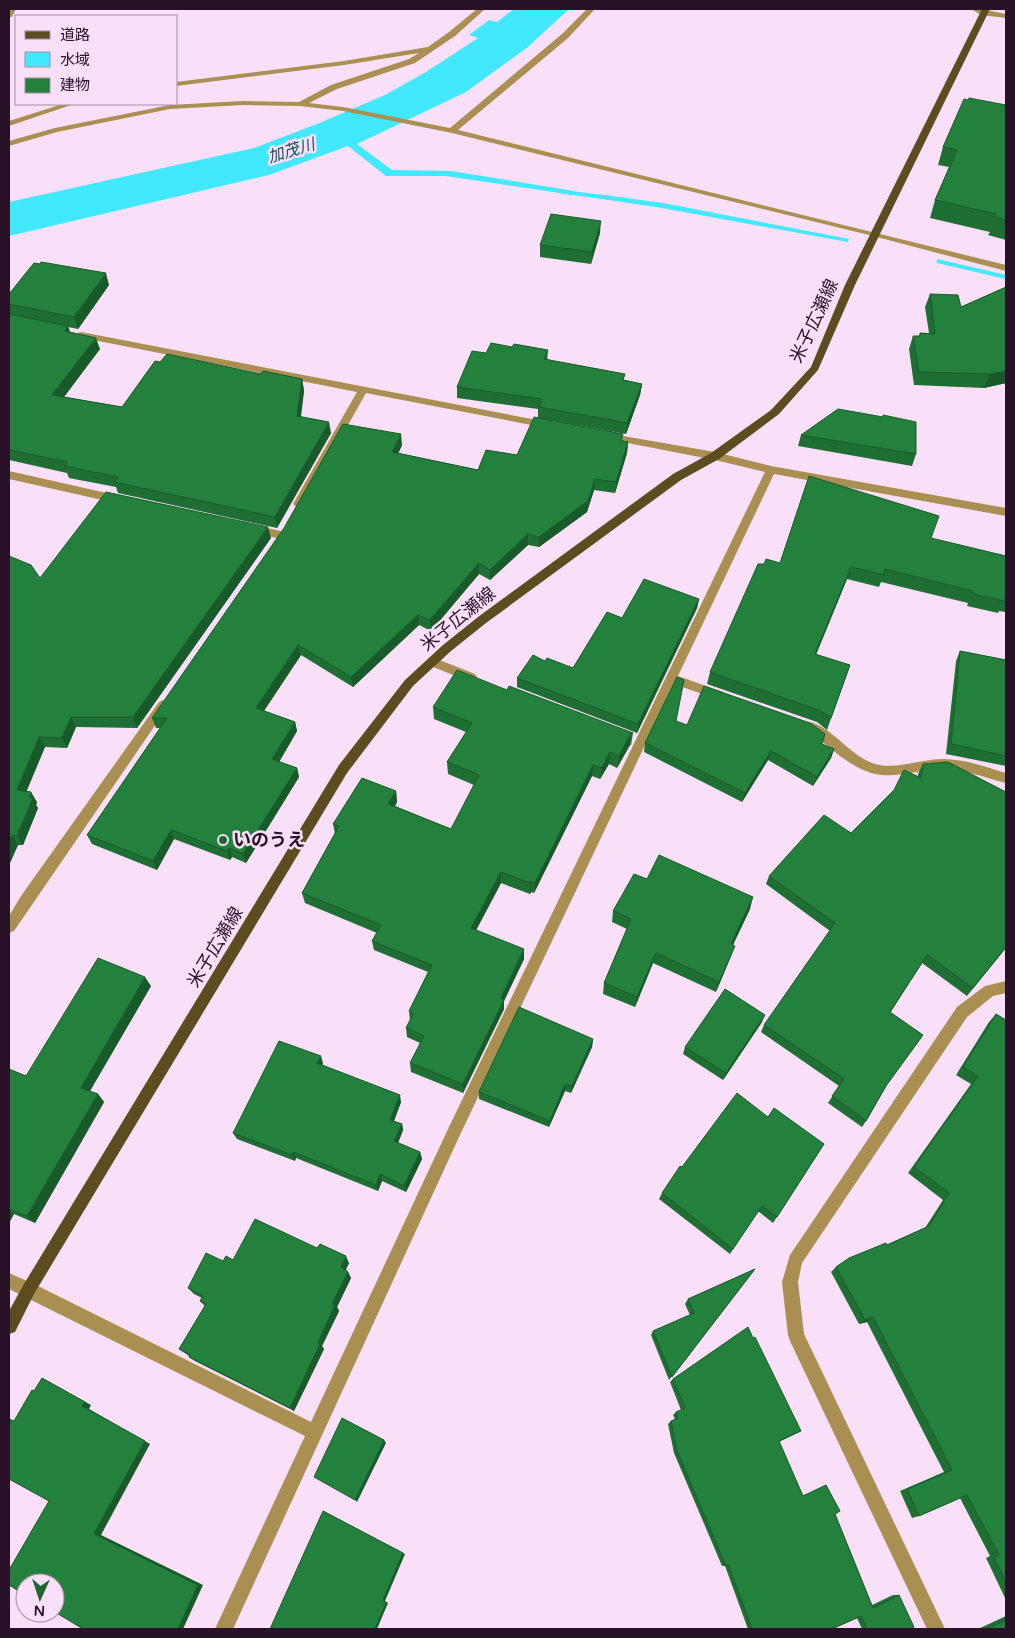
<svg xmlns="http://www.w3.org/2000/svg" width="1015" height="1638" font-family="'Varela Round','Noto Sans JP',sans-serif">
<rect width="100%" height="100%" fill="#f9dff7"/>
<!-- water -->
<path fill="#42e8fe" d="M 514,9 L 569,9 L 528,47 L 466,92 L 357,144 L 392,170 L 451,171 L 574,191 L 573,195 L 446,176 L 386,176 L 348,146 L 269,175 L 9,236 L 9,202 L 254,148 L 322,122 L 385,95 L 426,72 L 478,38 L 469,35 L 489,20 L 497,22 Z
M 597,194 L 663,203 L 849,239 L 848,242 L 662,208 L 596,198 Z"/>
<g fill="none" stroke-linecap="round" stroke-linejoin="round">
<!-- stream -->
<path fill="#42e8fe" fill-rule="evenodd" d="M 556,189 L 610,196 L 614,198 L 610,200 L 559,193 L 555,191 Z
M 937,259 L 1006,275 L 1006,279 L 937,263 Z"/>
<!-- minor -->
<path fill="#a99052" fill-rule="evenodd" d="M 9,9 L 16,9 L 12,17 L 9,17 Z
M 477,9 L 485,9 L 455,36 L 415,63 L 337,89 L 309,103 L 343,107 L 450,128 L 562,34 L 587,9 L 595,9 L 568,38 L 458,130 L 1006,265 L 1006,271 L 873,236 L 452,133 L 343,111 L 300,106 L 243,105 L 170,109 L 57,132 L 9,146 L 9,141 L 55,128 L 170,105 L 243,101 L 299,102 L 331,85 L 409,59 L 419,53 L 344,65 L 176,86 L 176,82 L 344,61 L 428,47 L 449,32 Z
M 971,9 L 981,9 L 1006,14 L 1006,18 L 981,15 Z
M 63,104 L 74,104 L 9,126 L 9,121 Z
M 81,332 L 547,422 L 552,425 L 547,428 L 366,393 L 302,507 L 298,508 L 293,504 L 357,392 L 78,337 L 78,333 Z
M 606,433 L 715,452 L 771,466 L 1006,508 L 1006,516 L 774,474 L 678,676 L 723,692 L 725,695 L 723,698 L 719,700 L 674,684 L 459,1137 L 233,1629 L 215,1629 L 305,1436 L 9,1289 L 9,1273 L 34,1284 L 311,1422 L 449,1127 L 765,472 L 715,460 L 602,438 L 601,436 Z
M 9,471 L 120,496 L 125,500 L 120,504 L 9,479 Z
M 254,525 L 285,532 L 286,535 L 281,539 L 250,532 L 249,529 L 250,526 Z
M 432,657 L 475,674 L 477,677 L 471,682 L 428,665 L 426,662 Z
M 163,700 L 167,702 L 169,705 L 167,708 L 14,931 L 9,933 L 9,916 L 21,896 L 159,702 Z
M 811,722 C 835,730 850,756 875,764 C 897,770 921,759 943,759 C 965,759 986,767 1006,773 L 1006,783 C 985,778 965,769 943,769 C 919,769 895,780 871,773 C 846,765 827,744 807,730 L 805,727 L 807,724 Z
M 1006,981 L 1006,993 L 993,996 L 967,1017 L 802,1263 L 798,1282 L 804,1334 L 945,1629 L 927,1629 L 790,1341 L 788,1335 L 782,1282 L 790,1255 L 957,1007 L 985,986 Z"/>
<!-- major -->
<path fill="#5d4c1f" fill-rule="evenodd" d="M 982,9 L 990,9 L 855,285 L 818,370 L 779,414 L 719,459 L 681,480 L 486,623 L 451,651 L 413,686 L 347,773 L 34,1294 L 15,1332 L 9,1334 L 9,1311 L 24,1284 L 339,765 L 405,680 L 443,645 L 478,617 L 673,474 L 711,453 L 771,410 L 811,367 L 845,285 Z"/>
</g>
<!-- wall -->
<path fill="#1f6f34" d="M 968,100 L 1006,105 L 1006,240 L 988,235 L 990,232 L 930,218 L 935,200 L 949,167 L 938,165 L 943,147 Z
M 600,233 L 591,264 L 540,257 L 540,245 Z
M 109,285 L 78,329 L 68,327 L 70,332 L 100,349 L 64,397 L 122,407 L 261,374 L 302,379 L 304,391 L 301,417 L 331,433 L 277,528 L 118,493 L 116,487 L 69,478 L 67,473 L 9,460 L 9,294 Z
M 1006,287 L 1006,383 L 984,388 L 914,385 L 909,349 L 913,336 L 919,336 L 920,333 L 929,333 L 925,307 L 930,294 L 961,307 Z
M 486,353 L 547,359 L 625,380 L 642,384 L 640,395 L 626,434 L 545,419 L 628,442 L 627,453 L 615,493 L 594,490 L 587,512 L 539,547 L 528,545 L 490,580 L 479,574 L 431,631 L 419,625 L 353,687 L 301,655 L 264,711 L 295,722 L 297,731 L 279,762 L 297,768 L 299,777 L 246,863 L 232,857 L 230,860 L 174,839 L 157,870 L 92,844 L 87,835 L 160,728 L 156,728 L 152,718 L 402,445 L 398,453 L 478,470 L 517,455 L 538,418 L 538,409 L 457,398 L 457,387 Z
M 883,415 L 916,454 L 912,466 L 798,446 L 801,435 L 883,417 Z
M 271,538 L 137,728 L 76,727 L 67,748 L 45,747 L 26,791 L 37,802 L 36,805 L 38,808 L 23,845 L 18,845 L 9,865 L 9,556 L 40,578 Z
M 1006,556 L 1006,612 L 999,611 L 998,613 L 967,606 L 968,603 L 881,582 L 879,587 L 847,579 L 816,655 L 850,665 L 827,730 L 817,722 L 707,684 L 710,672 L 780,563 Z
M 699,599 L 697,608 L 637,733 L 517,687 L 517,678 L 545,661 L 573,668 L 622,618 Z
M 960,651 L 1006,660 L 1006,766 L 946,754 L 956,661 Z
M 507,690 L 633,733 L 631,745 L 630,745 L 617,768 L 609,764 L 600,779 L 592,776 L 534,893 L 531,892 L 530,894 L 501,883 L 476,930 L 524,959 L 504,1001 L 504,1009 L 463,1093 L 411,1072 L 410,1063 L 420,1043 L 407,1037 L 406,1028 L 410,1020 L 409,1011 L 428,972 L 374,950 L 372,941 L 377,933 L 305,903 L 302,893 L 335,834 L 333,824 L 396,791 L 397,802 L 395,806 L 451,829 L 474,785 L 448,774 L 447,762 L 466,732 L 434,719 L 433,707 Z
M 676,721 L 687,725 L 822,744 L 834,749 L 831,758 L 813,786 L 768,760 L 742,802 L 644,752 L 645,743 Z
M 923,764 L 1006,948 L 967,996 L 922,963 L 890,1013 L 886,1086 L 866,1121 L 862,1127 L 828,1103 L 839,1086 L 761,1032 L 764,1025 L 830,931 L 766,884 L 769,876 L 851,833 L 894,790 L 918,777 L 918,774 Z
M 647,879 L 750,909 L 733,945 L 731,956 L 716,992 L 653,963 L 635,1007 L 603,994 L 604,983 L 627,929 L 612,922 L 613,911 Z
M 151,986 L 90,1091 L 98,1094 L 104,1102 L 35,1223 L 14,1214 L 9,1223 L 9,1069 L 26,1076 Z
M 996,1014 L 1006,1020 L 1006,1600 L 986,1558 L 990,1556 L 960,1498 L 919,1516 L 912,1518 L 900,1491 L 944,1472 L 867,1322 L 859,1324 L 831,1272 L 836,1267 L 925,1228 L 943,1200 L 908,1173 L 971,1084 L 956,1075 L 989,1022 Z
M 762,1022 L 723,1080 L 683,1054 L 685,1047 Z
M 593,1039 L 592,1047 L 571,1093 L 565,1091 L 549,1127 L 479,1099 L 479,1092 Z
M 323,1063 L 322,1065 L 401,1102 L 394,1121 L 402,1124 L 403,1130 L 398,1143 L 420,1152 L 422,1159 L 406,1192 L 382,1181 L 378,1191 L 296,1158 L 295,1161 L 237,1139 L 233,1133 Z
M 768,1117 L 824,1144 L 773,1223 L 758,1211 L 730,1254 L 659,1199 L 662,1193 L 682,1167 Z
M 317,1248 L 349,1263 L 345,1270 L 348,1272 L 351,1278 L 337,1307 L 339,1311 L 322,1346 L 324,1349 L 294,1411 L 195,1361 L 189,1357 L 189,1356 L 179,1349 L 205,1306 L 200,1301 L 202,1298 L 194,1294 L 188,1288 L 223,1261 Z
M 755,1269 L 669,1380 L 651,1335 L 653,1331 L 690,1315 L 685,1304 L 688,1299 Z
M 673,1379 L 801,1431 L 779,1442 L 803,1496 L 826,1485 L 835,1514 L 872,1605 L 893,1595 L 899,1595 L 910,1629 L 862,1629 L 857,1618 L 832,1629 L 748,1629 L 725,1566 L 722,1566 L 674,1453 L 668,1424 L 671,1421 L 675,1419 L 673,1415 L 676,1412 L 681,1410 L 670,1382 Z
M 1006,1616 L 1006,1629 L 978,1629 Z"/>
<!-- shaded-wall -->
<path fill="#195a2b" d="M 601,221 L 600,233 L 591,264 L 592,252 Z
M 106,273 L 109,285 L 78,329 L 74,317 Z
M 68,326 L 72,338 L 65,331 Z
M 96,338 L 100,349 L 57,406 L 52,395 Z
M 548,350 L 547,361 L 544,359 Z
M 1006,371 L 1006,383 L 984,388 L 990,374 Z
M 302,379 L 304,391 L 299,427 L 297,416 Z
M 642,384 L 640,395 L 626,434 L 627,423 Z
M 329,422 L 331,433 L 277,528 L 275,517 Z
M 401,434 L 402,445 L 394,463 L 392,452 Z
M 628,442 L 627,453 L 615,493 L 616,482 Z
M 595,479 L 594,490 L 587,512 L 539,547 L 539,537 Z
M 268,527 L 271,538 L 137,728 L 133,717 Z
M 528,534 L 528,545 L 490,580 L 490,570 Z
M 479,563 L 479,574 L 431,631 L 430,620 Z
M 851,567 L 847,579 L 811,666 L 815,654 Z
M 699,599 L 697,608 L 637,733 L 638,724 Z
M 418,615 L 419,625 L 353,687 L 351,677 Z
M 298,645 L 301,655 L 259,718 L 256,708 Z
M 71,717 L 76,727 L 67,748 L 62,738 Z
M 295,722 L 297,731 L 275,769 L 272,759 Z
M 631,733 L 630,745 L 617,768 L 619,756 Z
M 39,737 L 45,747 L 23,800 L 17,790 Z
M 834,749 L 831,758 L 813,786 L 817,777 Z
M 771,751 L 768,760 L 742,802 L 745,793 Z
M 610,752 L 609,764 L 600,779 L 602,768 Z
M 593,765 L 592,776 L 534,893 L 535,883 Z
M 297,768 L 299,777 L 246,863 L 243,854 Z
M 396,791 L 397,802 L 389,815 L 388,804 Z
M 31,792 L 37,802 L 36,805 L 38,808 L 23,845 L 17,836 Z
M 171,830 L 174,839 L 157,870 L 153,861 Z
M 12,835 L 18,845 L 9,865 L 9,842 Z
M 229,848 L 232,857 L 230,860 L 227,851 Z
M 501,872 L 501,883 L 472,938 L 471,928 Z
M 531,881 L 531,892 L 530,894 L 530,883 Z
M 753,897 L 750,909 L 728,955 L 731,944 Z
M 735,946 L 731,956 L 716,992 L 719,982 Z
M 524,949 L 524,959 L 504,1001 L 504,1009 L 463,1093 L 463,1084 L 501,998 Z
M 656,953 L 653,963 L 635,1007 L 637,997 Z
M 145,977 L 151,986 L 87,1096 L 81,1088 Z
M 765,1015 L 762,1022 L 723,1080 L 726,1073 Z
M 593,1039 L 592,1047 L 571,1093 L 572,1086 Z
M 321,1056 L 323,1063 L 320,1071 L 317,1063 Z
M 565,1084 L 565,1091 L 549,1127 L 550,1121 Z
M 98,1094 L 104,1102 L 35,1223 L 27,1216 Z
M 400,1095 L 401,1102 L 392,1126 L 390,1120 Z
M 402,1124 L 403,1130 L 396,1148 L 394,1141 Z
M 293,1152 L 296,1158 L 295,1161 L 292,1155 Z
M 420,1152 L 422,1159 L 406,1192 L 404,1186 Z
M 380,1174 L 382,1181 L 378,1191 L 376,1185 Z
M 9,1210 L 14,1214 L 9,1223 Z
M 346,1256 L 349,1263 L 344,1274 L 341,1267 Z
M 348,1272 L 351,1278 L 337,1307 L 339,1311 L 322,1346 L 324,1349 L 294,1411 L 290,1408 L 332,1304 Z
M 873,1317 L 867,1322 L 859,1324 L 865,1320 Z
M 42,1378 L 91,1405 L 89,1409 L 150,1444 L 101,1535 L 203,1585 L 183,1629 L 178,1629 L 94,1534 L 82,1406 Z
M 384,1440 L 386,1443 L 357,1502 L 355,1500 Z
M 323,1511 L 405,1554 L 385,1601 L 388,1603 L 377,1629 L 375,1629 L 383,1600 Z"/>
<!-- building -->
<path fill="#24813d" stroke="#195a2b" d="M 969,98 L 1006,105 L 1006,220 L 995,217 L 996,214 L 935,200 L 957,150 L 943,147 L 964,99 L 968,100 Z
M 551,214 L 601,221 L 592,252 L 540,245 Z
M 41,262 L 106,273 L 74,317 L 9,304 L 9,294 L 34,263 L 40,264 Z
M 1006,287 L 1006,371 L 990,374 L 919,372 L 913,336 L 920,336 L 920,333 L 935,334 L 930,294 L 958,295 L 961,307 Z
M 9,314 L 68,326 L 65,331 L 96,338 L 52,395 L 122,407 L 155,361 L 160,362 L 167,354 L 261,374 L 263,371 L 302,379 L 297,416 L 329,422 L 275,517 L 114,482 L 118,477 L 64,466 L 67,462 L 9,450 Z
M 491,343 L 512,347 L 514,344 L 548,350 L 544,359 L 625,374 L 623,380 L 642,384 L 627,423 L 539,407 L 542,399 L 457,387 L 472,351 L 486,353 Z
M 838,409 L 883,417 L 883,415 L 916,422 L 916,454 L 801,435 Z
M 534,417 L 623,434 L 621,441 L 628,442 L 616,482 L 595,479 L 588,501 L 539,537 L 528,534 L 490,570 L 479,563 L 430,620 L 418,615 L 351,677 L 298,645 L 256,708 L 295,722 L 272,759 L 297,768 L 243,854 L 229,848 L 227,851 L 171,830 L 153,861 L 87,835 L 167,718 L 152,718 L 284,528 L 343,424 L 401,434 L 392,452 L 478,470 L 486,450 L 517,455 Z
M 809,476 L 939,516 L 931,538 L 1006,556 L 1006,599 L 1005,599 L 1004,601 L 973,594 L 973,591 L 885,569 L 884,575 L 851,567 L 815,654 L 850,665 L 831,718 L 821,711 L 710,672 L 758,564 L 764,564 L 766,559 L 780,563 Z
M 106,492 L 268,527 L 133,717 L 71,717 L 62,738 L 39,737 L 17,790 L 31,792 L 30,798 L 33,798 L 17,836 L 12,835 L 9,842 L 9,556 L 31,565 L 40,578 Z
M 644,579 L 699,599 L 638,724 L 517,678 L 533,655 L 545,661 L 547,658 L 573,668 L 607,612 L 622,618 Z
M 960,651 L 1006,660 L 1006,756 L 951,744 Z
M 457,670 L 507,690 L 509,686 L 633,733 L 631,733 L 619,756 L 610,752 L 602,768 L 593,765 L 535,883 L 531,881 L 530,883 L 501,872 L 471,928 L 524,949 L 501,998 L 504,1000 L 463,1084 L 410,1063 L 424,1036 L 406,1028 L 413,1014 L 409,1011 L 432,965 L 372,941 L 381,925 L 302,893 L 339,826 L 333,824 L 362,778 L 396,791 L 388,804 L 451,829 L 479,775 L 447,762 L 472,723 L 433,707 Z
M 677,677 L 684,680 L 676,721 L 687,725 L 704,686 L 810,723 L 825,734 L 822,744 L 834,749 L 817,777 L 771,751 L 745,793 L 645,743 Z
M 948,762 L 1006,792 L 1006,947 L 973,988 L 927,955 L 890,1012 L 923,1035 L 886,1086 L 866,1121 L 832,1096 L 844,1079 L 764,1025 L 835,923 L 769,876 L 824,815 L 851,833 L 894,790 L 904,770 L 921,778 L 923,764 Z
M 659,855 L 753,897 L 731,944 L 735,946 L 719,982 L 656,953 L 637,997 L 604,983 L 631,919 L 613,911 L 634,874 L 647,879 Z
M 98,958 L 145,977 L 81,1088 L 98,1094 L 27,1216 L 9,1209 L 9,1069 L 26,1076 Z
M 725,989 L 765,1015 L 726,1073 L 685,1047 Z
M 519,1007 L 593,1039 L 572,1086 L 565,1084 L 550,1121 L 479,1092 Z
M 996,1014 L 1006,1020 L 1006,1582 L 994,1558 L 999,1555 L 967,1495 L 919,1516 L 907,1489 L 952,1470 L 873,1317 L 865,1320 L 836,1267 L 849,1258 L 886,1243 L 887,1245 L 929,1226 L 949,1193 L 914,1167 L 978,1076 L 963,1067 Z
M 279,1041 L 321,1056 L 317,1063 L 400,1095 L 390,1120 L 402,1124 L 394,1141 L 420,1152 L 404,1186 L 380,1174 L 376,1185 L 293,1152 L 292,1155 L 233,1133 Z
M 737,1093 L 768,1117 L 774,1108 L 824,1144 L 777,1217 L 762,1206 L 733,1249 L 662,1193 L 680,1166 L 682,1167 Z
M 255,1219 L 317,1248 L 320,1244 L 346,1256 L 341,1267 L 348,1272 L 332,1304 L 335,1305 L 318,1343 L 320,1344 L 290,1408 L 189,1357 L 190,1355 L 179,1349 L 206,1304 L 200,1301 L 203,1296 L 188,1288 L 206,1253 L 223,1261 L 226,1256 L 233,1260 Z
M 755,1269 L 672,1377 L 653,1331 L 694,1313 L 688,1299 Z
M 748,1327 L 753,1338 L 755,1337 L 801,1431 L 779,1441 L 803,1496 L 826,1485 L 840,1511 L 835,1514 L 873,1608 L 899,1595 L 914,1627 L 910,1629 L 867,1629 L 861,1616 L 832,1629 L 752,1629 L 728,1564 L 726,1566 L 677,1451 L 671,1421 L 678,1418 L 676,1412 L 685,1408 L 673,1379 Z
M 42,1378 L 85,1402 L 82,1406 L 145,1441 L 94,1534 L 198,1585 L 178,1629 L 83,1629 L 55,1612 L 55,1583 L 25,1583 L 25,1595 L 9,1585 L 9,1570 L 49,1501 L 9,1479 L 9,1419 L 14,1421 L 32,1390 L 34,1391 Z
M 342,1418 L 384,1440 L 355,1500 L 314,1477 Z
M 323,1511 L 403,1553 L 383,1600 L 386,1603 L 375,1629 L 270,1629 Z
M 1006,1620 L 1006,1629 L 987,1629 Z"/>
<!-- markers -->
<circle fill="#206631" stroke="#f9dff7" stroke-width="2" cx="223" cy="840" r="5"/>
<g text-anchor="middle" stroke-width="5" stroke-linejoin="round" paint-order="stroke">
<!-- far-water labels -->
<g font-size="16" font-style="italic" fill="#0d535c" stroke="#f9dff7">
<text transform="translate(291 150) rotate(-17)" y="6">加茂川</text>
</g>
<!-- street labels -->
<g font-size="18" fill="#291228" stroke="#f9dff7">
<text transform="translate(814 321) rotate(-65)" y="6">米子広瀬線</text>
<text transform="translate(458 619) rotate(-39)" y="6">米子広瀬線</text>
<text transform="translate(215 947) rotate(-59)" y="6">米子広瀬線</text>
</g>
<!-- poi labels -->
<g font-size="18" font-weight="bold" fill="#291228" stroke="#f9dff7" text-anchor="start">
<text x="233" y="846">いのうえ</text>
</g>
</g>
<!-- border -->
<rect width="1015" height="1638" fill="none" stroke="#291228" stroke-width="20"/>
<!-- legend -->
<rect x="15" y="15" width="162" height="90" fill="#f9dff7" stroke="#a68da4"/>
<rect x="25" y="31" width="25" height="8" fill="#5d4c1f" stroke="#a68da4"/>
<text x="60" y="40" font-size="15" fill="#291228">道路</text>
<rect x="25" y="52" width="25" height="15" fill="#42e8fe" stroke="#a68da4"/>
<text x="60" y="65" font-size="15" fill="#291228">水域</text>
<rect x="25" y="78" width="25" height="15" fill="#24813d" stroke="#a68da4"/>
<text x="60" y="90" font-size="15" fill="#291228">建物</text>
<!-- north arrow -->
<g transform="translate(40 1598) rotate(183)"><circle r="24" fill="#f9dff7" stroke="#a68da4"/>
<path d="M0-4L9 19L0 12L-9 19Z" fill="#206631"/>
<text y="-8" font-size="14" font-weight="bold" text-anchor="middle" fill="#291228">N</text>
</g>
</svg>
